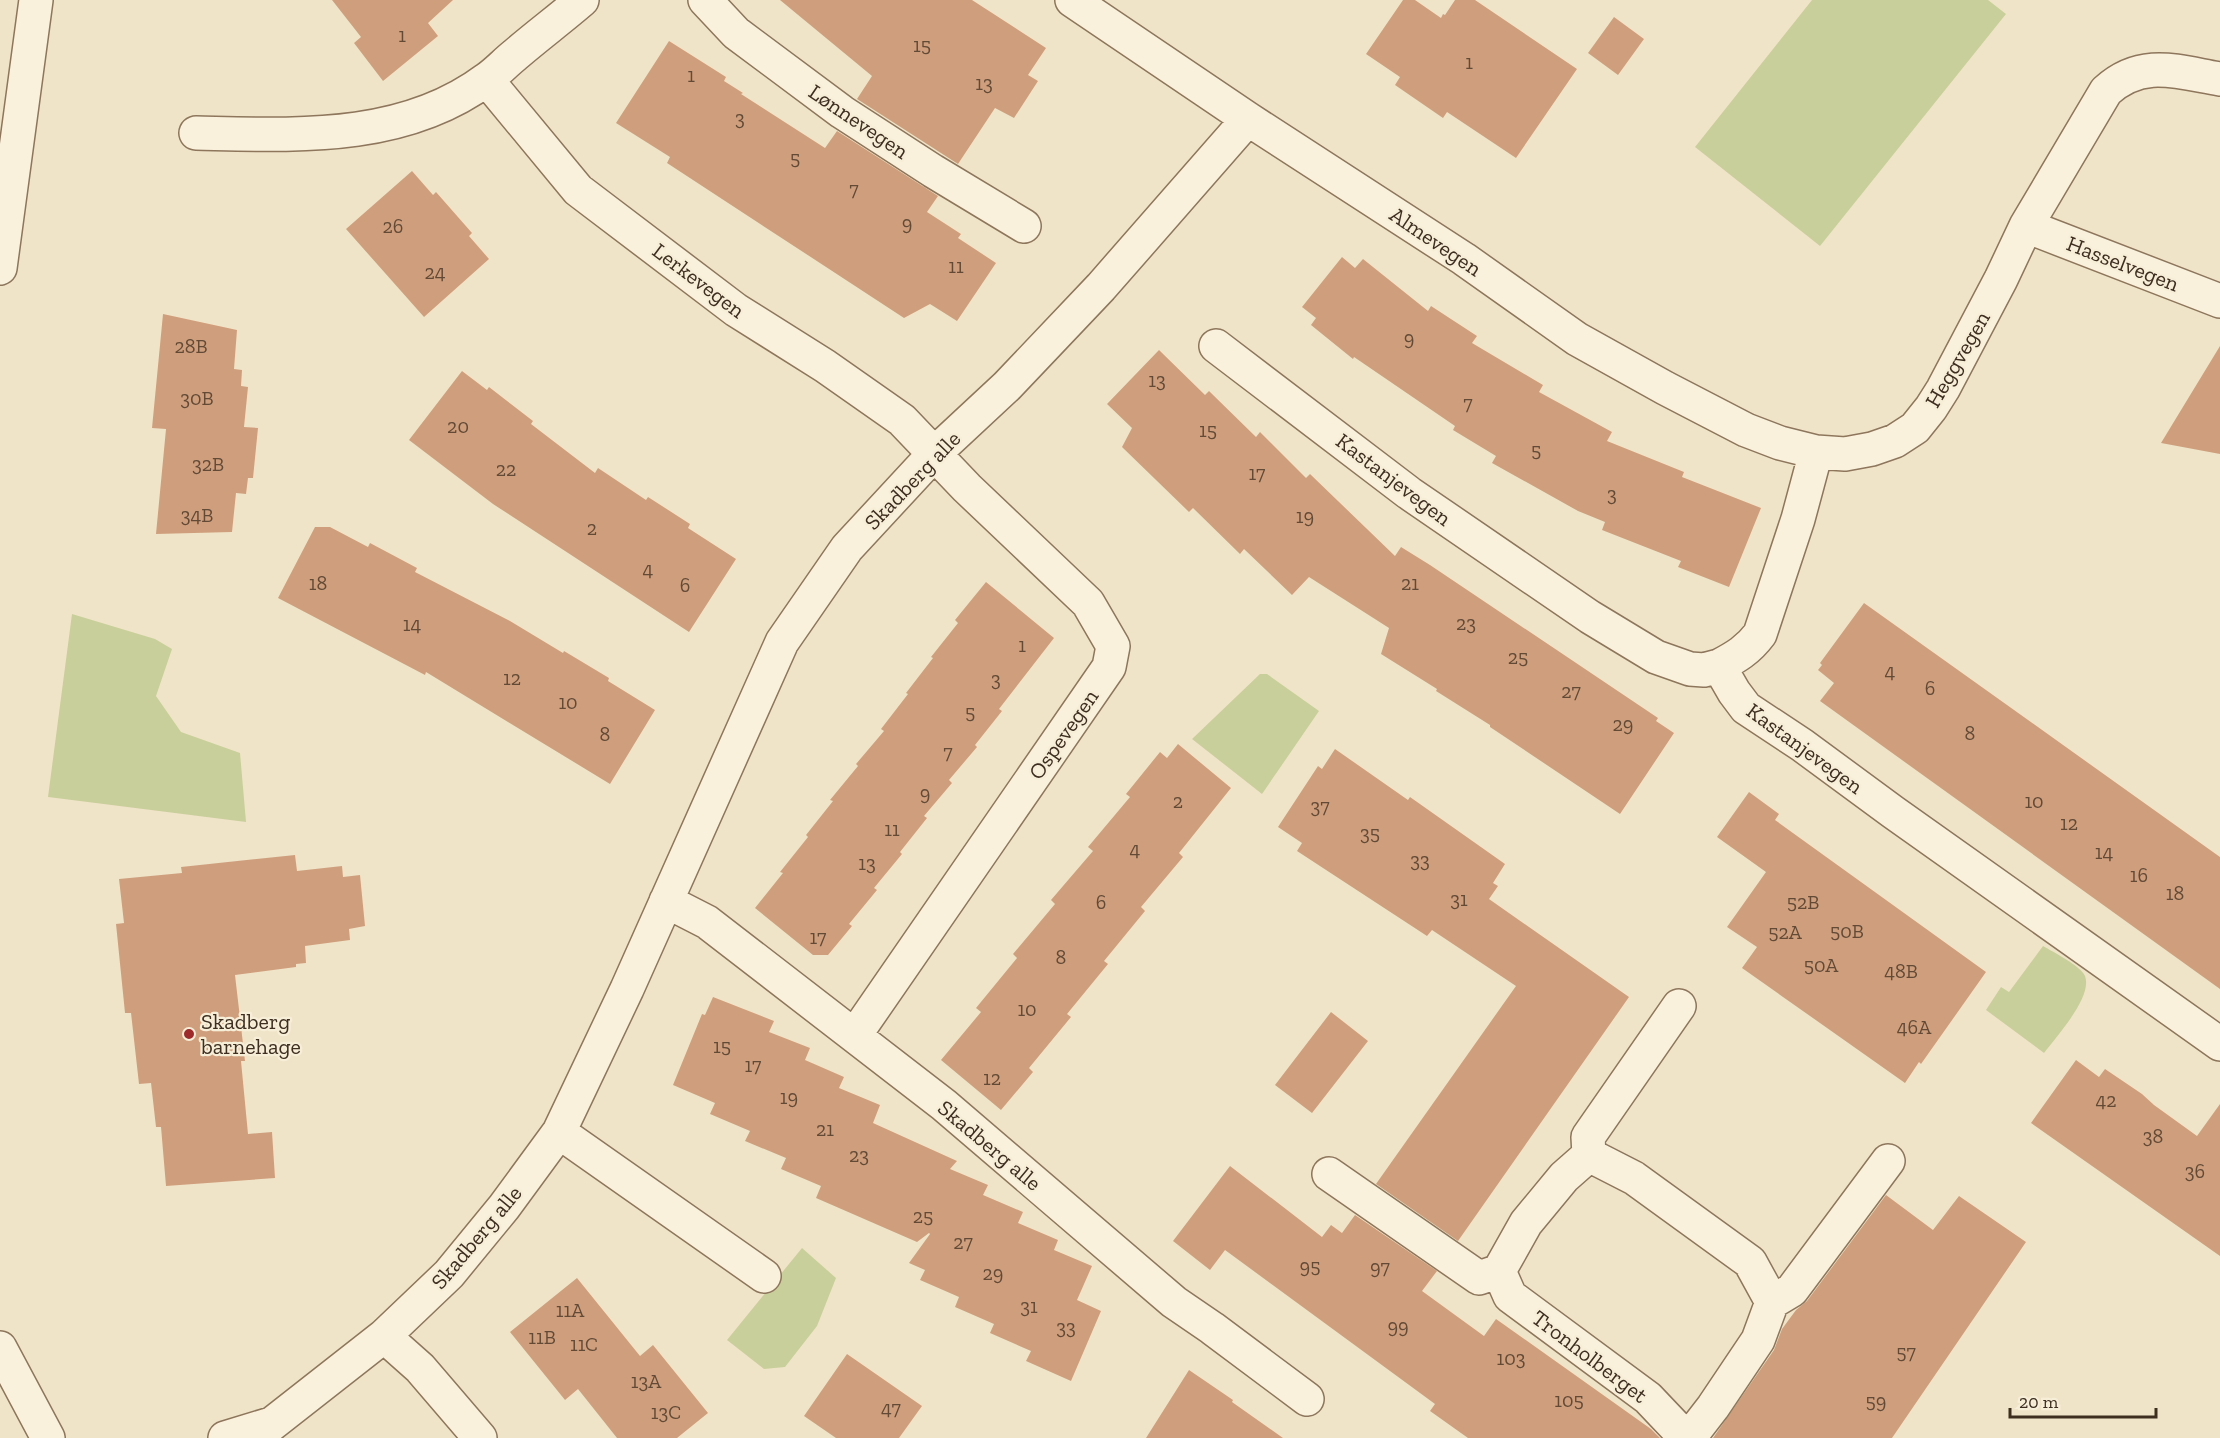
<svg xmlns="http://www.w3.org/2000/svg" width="2220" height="1438" font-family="'Zilla Slab',serif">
<rect width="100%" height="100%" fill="#f0e4c8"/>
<!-- green -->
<path fill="#c9cf9b" d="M 1812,0 L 1988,0 L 2006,14 L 1820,246 L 1695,147 Z
M 72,614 L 155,639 L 172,649 L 156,696 L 181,732 L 240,753 L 246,822 L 48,797 Z
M 1260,674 L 1267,674 L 1319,711 L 1262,794 L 1192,739 Z
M 2043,946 C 2053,952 2081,966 2085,976 C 2093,997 2056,1037 2044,1053 L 1986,1010 L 2001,987 L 2009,992 Z
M 802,1248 L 836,1278 L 817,1326 L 785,1367 L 764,1369 L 727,1340 Z"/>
<!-- building -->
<path fill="#cf9f7d" d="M 332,0 L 453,0 L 428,23 L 438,36 L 383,81 L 354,43 L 361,37 Z
M 780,0 L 972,0 L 1046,48 L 1028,75 L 1038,81 L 1014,118 L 995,108 L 958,164 L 857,99 L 872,76 Z
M 1403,0 L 1415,0 L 1441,18 L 1443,14 L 1445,15 L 1455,0 L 1475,0 L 1577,69 L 1516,158 L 1447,112 L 1443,118 L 1395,85 L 1400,77 L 1366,54 Z
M 1614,17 L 1644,39 L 1618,75 L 1588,53 Z
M 669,41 L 726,77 L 724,81 L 743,93 L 741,94 L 825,148 L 837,131 L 938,196 L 927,212 L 961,234 L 958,238 L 996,263 L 957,321 L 930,304 L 904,318 L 667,163 L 670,157 L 616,123 Z
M 412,171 L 433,195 L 436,192 L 472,233 L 469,236 L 489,259 L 424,317 L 346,229 Z
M 1342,257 L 1355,268 L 1363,259 L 1428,311 L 1431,306 L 1477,336 L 1472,343 L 1543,385 L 1539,392 L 1612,432 L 1607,441 L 1684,472 L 1682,477 L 1761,508 L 1729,587 L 1678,567 L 1681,561 L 1602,530 L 1605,522 L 1578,511 L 1492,463 L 1496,456 L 1453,430 L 1455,426 L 1354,357 L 1353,359 L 1311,325 L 1316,318 L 1302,307 Z
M 163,314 L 237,330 L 234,369 L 242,370 L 241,386 L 248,387 L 244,427 L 258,428 L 253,478 L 248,478 L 246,494 L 236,493 L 232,532 L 156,534 L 166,429 L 152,428 Z
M 2220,346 L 2220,454 L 2161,443 Z
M 1159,350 L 1205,395 L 1209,391 L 1256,437 L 1260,432 L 1306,478 L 1310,474 L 1395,556 L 1401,547 L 1430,565 L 1658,718 L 1656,721 L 1674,733 L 1620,814 L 1490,727 L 1490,725 L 1436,691 L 1437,689 L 1381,654 L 1389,628 L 1309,577 L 1292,595 L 1244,549 L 1240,554 L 1193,508 L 1189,512 L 1122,447 L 1132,428 L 1107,404 Z
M 462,371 L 487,390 L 489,387 L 533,421 L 531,424 L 595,473 L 598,468 L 646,500 L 648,497 L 690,524 L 688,528 L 736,559 L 689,632 L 493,504 L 409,440 Z
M 315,527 L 330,527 L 368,547 L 370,543 L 417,568 L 415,572 L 510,621 L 563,653 L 564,651 L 609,678 L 608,681 L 655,710 L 610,784 L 426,672 L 425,675 L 278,598 Z
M 986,582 L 1054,638 L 999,709 L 1002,711 L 975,745 L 977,747 L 949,780 L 952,783 L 924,816 L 927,818 L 900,852 L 902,854 L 874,888 L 877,890 L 849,924 L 852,926 L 828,955 L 813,955 L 755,908 L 783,873 L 780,872 L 808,837 L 806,835 L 833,801 L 830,800 L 858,766 L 856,764 L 884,731 L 881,729 L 908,694 L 906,693 L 933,658 L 931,657 L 958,623 L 955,620 Z
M 1864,603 L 2220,857 L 2220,989 L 1820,701 L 1834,683 L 1818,670 L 1822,665 L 1820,663 Z
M 1178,744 L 1231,788 L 1179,853 L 1183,857 L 1141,907 L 1145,911 L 1104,961 L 1108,964 L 1067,1014 L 1071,1017 L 1029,1068 L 1033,1072 L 1001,1110 L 941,1060 L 981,1012 L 976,1008 L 1017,958 L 1013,954 L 1055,904 L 1051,900 L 1093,851 L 1088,847 L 1130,797 L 1126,794 L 1160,752 L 1167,758 Z
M 1335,749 L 1408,800 L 1410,797 L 1505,864 L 1493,883 L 1498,886 L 1489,899 L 1629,997 L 1458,1241 L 1376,1184 L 1516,986 L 1432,930 L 1427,936 L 1297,851 L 1302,843 L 1278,827 L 1318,766 L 1322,769 Z
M 1749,792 L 1779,814 L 1775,820 L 1986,972 L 1921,1064 L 1919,1062 L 1905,1083 L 1742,968 L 1757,947 L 1727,927 L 1766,872 L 1717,837 Z
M 295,855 L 297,871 L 342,866 L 343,877 L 360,875 L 365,926 L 349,929 L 350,940 L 305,946 L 306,963 L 296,964 L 296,967 L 235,975 L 245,1061 L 241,1061 L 248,1134 L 272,1132 L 275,1178 L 166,1186 L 161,1127 L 156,1127 L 151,1083 L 139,1084 L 131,1013 L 125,1013 L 116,924 L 124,923 L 119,879 L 182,873 L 181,867 Z
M 713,997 L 774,1021 L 769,1032 L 810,1048 L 805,1060 L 844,1077 L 839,1088 L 880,1105 L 873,1123 L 957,1161 L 950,1169 L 988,1185 L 983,1195 L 1023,1212 L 1018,1223 L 1058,1240 L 1054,1250 L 1092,1266 L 1077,1300 L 1101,1311 L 1071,1381 L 1026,1361 L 1031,1351 L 990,1333 L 994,1324 L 955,1307 L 959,1297 L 920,1280 L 925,1270 L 909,1263 L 930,1234 L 929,1233 L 917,1242 L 816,1198 L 821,1186 L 781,1169 L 786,1158 L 745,1141 L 750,1131 L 710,1114 L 715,1103 L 673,1085 L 702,1014 L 705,1015 Z
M 1331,1012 L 1368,1041 L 1312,1113 L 1275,1085 Z
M 2076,1060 L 2099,1077 L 2105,1069 L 2142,1094 L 2154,1105 L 2197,1136 L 2220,1104 L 2220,1256 L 2031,1123 Z
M 1230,1166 L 1322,1237 L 1331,1225 L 1342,1233 L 1355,1215 L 1437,1271 L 1422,1291 L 1484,1336 L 1496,1319 L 1651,1429 L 1660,1438 L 1468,1438 L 1430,1411 L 1435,1404 L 1225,1250 L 1210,1270 L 1173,1241 Z
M 1886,1195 L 1933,1230 L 1959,1196 L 2026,1242 L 1892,1438 L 1713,1438 L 1774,1350 L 1782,1329 L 1796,1310 L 1807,1301 Z
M 577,1278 L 640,1356 L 653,1345 L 708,1413 L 677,1438 L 617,1438 L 578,1389 L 565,1400 L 510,1332 Z
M 847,1354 L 922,1406 L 899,1438 L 836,1438 L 804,1416 Z
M 1189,1370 L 1233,1400 L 1232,1402 L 1283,1438 L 1146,1438 Z"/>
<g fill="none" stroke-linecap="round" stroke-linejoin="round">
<!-- minor casing -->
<g stroke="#8d765c" stroke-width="36">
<path id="minor" d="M 705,0 L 736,33 L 842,112 L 933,171 L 1024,226
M 1072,0 L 1248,119 L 1464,259 L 1577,339 L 1665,388 L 1746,430 L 1780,443 L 1816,452
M 487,80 L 578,190 L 736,310 L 825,366 L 902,420 L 967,488 L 1088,603 L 1113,646 L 1109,667 L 855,1035
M 196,133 C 295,135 403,142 487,79 C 497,72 505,63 515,55 C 537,36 560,19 582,0
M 2026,226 L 2220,301
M 0,268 L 36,0
M 1216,346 L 1409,493 L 1590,617 L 1656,657 L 1690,669 L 1704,670 L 1719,666 L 1734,692 L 1746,708 L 1802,745 L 1893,812 L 2220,1044
M 1719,666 C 1736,657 1748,650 1760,634 L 1798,519 L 1816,452 L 1845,454 L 1872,449 L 1895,441 L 1915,428 L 1931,408 L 1943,389 L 2001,279 L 2026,226 L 2106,91 C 2142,58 2178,72 2220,79
M 666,901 L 707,922 L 944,1105 L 1174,1302 L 1212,1328 L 1307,1399
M 559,1132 L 764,1276
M 1589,1155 L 1634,1178 L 1750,1262 L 1772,1302
M 1589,1155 L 1588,1137 L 1679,1006
M 1329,1174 L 1479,1278 L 1499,1271 L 1526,1223 L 1564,1177 L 1589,1155
M 1499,1271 L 1510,1296 L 1648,1398 L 1686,1438
M 384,1336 L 420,1368 L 480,1438
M 0,1348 L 48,1438
M 225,1438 L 271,1424
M 254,1438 L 384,1336 L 449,1274 L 504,1207 L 559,1132 L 627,989 L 782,642 L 847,548 L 935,453 L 1007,386 L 1101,287 L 1248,119
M 1689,1438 L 1713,1407 L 1758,1340 L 1772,1302 L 1792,1290 L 1888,1161"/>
</g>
<!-- minor -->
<use href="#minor" stroke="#faf1dc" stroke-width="33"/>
</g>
<!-- markers -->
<circle fill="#9e2a2b" stroke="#f7eed8" stroke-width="2" cx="189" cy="1034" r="6"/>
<g text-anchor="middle" stroke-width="4.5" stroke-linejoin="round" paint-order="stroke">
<!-- number labels -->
<g font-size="20" fill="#624a37">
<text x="402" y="42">1</text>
<text x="922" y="52">15</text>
<text x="1469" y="69">1</text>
<text x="691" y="82">1</text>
<text x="984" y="90">13</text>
<text x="740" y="125">3</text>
<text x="795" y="165">5</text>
<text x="854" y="196">7</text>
<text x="907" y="230">9</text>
<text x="393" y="233">26</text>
<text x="956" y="273">11</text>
<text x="435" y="279">24</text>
<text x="1409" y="345">9</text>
<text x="191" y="353">28B</text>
<text x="1157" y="387">13</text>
<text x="197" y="405">30B</text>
<text x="1468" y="410">7</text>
<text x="458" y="433">20</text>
<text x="1208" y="437">15</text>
<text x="1536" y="457">5</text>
<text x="208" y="471">32B</text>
<text x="506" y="476">22</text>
<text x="1257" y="480">17</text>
<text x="1612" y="501">3</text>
<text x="197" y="522">34B</text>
<text x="1305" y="523">19</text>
<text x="592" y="535">2</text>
<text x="648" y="576">4</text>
<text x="318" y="590">18</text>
<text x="1410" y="590">21</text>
<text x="685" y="592">6</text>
<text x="1466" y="630">23</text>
<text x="412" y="631">14</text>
<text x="1022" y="652">1</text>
<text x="1518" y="664">25</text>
<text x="1890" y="678">4</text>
<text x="512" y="685">12</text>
<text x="996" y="686">3</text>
<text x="1930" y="695">6</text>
<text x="1571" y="698">27</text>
<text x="568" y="709">10</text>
<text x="970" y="719">5</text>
<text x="1623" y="731">29</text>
<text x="1970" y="740">8</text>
<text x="605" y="741">8</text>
<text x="948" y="759">7</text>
<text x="925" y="800">9</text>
<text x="1178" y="808">2</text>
<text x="2034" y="808">10</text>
<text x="1320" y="813">37</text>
<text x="2069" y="830">12</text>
<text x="892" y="836">11</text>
<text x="1370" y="840">35</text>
<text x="1135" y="856">4</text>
<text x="2104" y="859">14</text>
<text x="1420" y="867">33</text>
<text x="867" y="870">13</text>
<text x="2139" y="882">16</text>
<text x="2175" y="900">18</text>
<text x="1459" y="906">31</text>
<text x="1101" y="909">6</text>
<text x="1803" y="909">52B</text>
<text x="1847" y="938">50B</text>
<text x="1785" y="939">52A</text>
<text x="818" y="944">17</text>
<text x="1061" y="964">8</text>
<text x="1821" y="972">50A</text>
<text x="1901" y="978">48B</text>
<text x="1027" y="1016">10</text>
<text x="1914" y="1034">46A</text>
<text x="722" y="1053">15</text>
<text x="753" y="1072">17</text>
<text x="992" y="1085">12</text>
<text x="789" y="1104">19</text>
<text x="2106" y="1107">42</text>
<text x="825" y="1136">21</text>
<text x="2153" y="1143">38</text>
<text x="859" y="1162">23</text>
<text x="2195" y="1178">36</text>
<text x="923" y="1223">25</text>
<text x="963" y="1249">27</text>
<text x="1310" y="1273">95</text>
<text x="1380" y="1274">97</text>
<text x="993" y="1280">29</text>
<text x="1029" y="1313">31</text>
<text x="570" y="1317">11A</text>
<text x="1398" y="1333">99</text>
<text x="1066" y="1334">33</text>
<text x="542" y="1344">11B</text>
<text x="584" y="1351">11C</text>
<text x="1906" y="1359">57</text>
<text x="1511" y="1365">103</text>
<text x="646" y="1388">13A</text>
<text x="1569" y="1407">105</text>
<text x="1876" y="1408">59</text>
<text x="891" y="1415">47</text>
<text x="666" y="1419">13C</text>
</g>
<!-- street labels -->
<g font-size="22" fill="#3d2e20" stroke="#f7eed8">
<text transform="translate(859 121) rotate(34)" y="8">Lønnevegen</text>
<text transform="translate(1436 241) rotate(34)" y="8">Almevegen</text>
<text transform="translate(2123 263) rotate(21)" y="8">Hasselvegen</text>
<text transform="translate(699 280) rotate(37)" y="8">Lerkevegen</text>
<text transform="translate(1957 359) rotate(-60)" y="8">Heggvegen</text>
<text transform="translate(1394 479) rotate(37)" y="8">Kastanjevegen</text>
<text transform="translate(912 480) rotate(-46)" y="8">Skadberg alle</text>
<text transform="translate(1063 734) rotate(-55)" y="8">Ospevegen</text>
<text transform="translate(1805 748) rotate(36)" y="8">Kastanjevegen</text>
<text transform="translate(990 1145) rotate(40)" y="8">Skadberg alle</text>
<text transform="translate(476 1237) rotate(-50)" y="8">Skadberg alle</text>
<text transform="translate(1590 1356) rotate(37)" y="8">Tronholberget</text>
</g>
<!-- poi labels -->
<g font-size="22" fill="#3d2e20" stroke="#f7eed8" text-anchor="start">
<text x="201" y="1029">Skadberg<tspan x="201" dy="25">barnehage</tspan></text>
</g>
</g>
<!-- scale -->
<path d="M2010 1408v9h146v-9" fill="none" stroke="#3d2e20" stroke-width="3"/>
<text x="2019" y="1408" font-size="18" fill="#3d2e20" stroke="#f7eed8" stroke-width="4.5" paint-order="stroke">20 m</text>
</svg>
